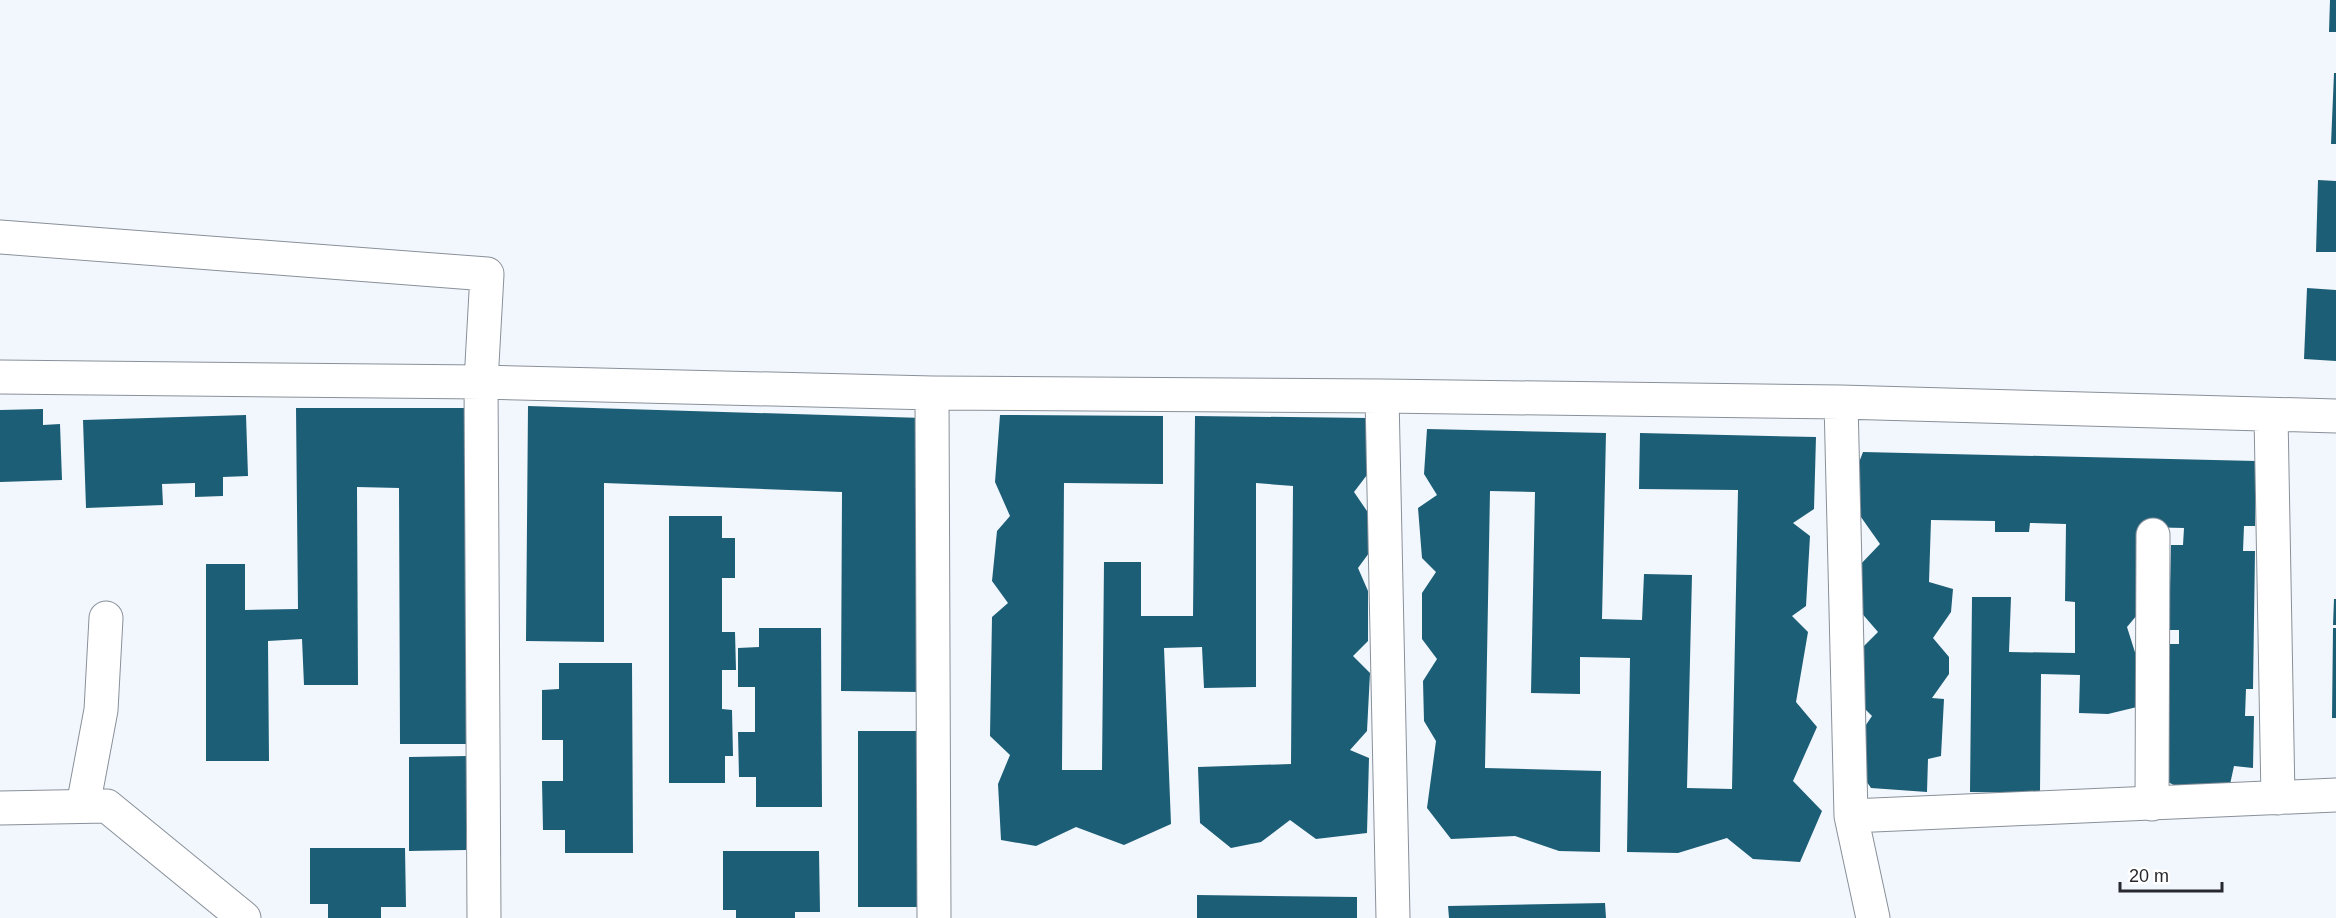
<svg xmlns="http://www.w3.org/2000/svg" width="2336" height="918" font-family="Arial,sans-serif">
<rect width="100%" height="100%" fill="#f2f7fd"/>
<!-- building -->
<path fill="#1d5e77" d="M 2330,0 L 2336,0 L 2336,32 L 2329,32 Z
M 2334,73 L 2336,73 L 2336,144 L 2331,144 Z
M 2318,180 L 2336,181 L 2336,252 L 2316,252 Z
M 2307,288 L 2336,290 L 2336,361 L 2304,359 Z
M 528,406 L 923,418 L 921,692 L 841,691 L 842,492 L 604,483 L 604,642 L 526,641 Z
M 296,408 L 478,408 L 479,744 L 400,744 L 399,488 L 357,487 L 358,685 L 304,685 L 302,639 L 268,641 L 269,761 L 206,761 L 206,564 L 245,564 L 245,610 L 298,609 Z
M 43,409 L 43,425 L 60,424 L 62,480 L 0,482 L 0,410 Z
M 246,415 L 248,476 L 223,477 L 223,496 L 195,497 L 195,483 L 162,484 L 163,505 L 86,508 L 83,420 Z
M 1000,415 L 1163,416 L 1163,484 L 1064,483 L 1062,770 L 1102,770 L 1104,562 L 1141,562 L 1141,616 L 1193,616 L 1195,416 L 1368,418 L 1370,471 L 1354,492 L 1369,514 L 1369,553 L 1358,568 L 1368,591 L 1368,641 L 1353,656 L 1370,673 L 1367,731 L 1350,750 L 1369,758 L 1367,833 L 1316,839 L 1290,820 L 1261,842 L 1231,848 L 1200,823 L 1198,767 L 1291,764 L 1293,486 L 1256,483 L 1256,687 L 1204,688 L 1202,647 L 1164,648 L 1171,824 L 1124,845 L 1076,827 L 1036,846 L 1001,840 L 998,784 L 1010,755 L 990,736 L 992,617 L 1008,603 L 992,581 L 997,531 L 1010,516 L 995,482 Z
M 1427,429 L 1606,433 L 1602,619 L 1642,620 L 1644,574 L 1692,575 L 1687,788 L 1732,789 L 1738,490 L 1639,489 L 1640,433 L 1816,437 L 1814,509 L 1793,523 L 1810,536 L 1806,606 L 1792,616 L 1808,632 L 1796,702 L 1817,727 L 1793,781 L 1822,811 L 1800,862 L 1753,859 L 1727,838 L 1678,853 L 1627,852 L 1630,658 L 1580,657 L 1580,694 L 1531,693 L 1535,492 L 1490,491 L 1485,768 L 1601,771 L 1600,852 L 1559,851 L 1515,836 L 1451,839 L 1427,808 L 1436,741 L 1424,721 L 1423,681 L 1437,659 L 1422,639 L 1422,593 L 1436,572 L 1422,558 L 1418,508 L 1437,495 L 1424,474 Z
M 1863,452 L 2256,461 L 2255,526 L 2244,526 L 2243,551 L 2255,551 L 2253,689 L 2246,689 L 2245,716 L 2254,716 L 2253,768 L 2234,766 L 2229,789 L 2193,795 L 2166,781 L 2169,644 L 2179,644 L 2179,630 L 2169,630 L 2171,545 L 2183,545 L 2184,528 L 2142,527 L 2142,609 L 2127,627 L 2139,665 L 2137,707 L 2108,714 L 2079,713 L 2080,675 L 2041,674 L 2040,793 L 1970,792 L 1972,597 L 2011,597 L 2009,652 L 2075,653 L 2075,602 L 2065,601 L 2066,524 L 2030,523 L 2029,532 L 1995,532 L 1995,521 L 1931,520 L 1929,582 L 1953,589 L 1951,612 L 1933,638 L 1949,657 L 1949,674 L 1932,698 L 1944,699 L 1941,756 L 1928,759 L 1927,792 L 1871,788 L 1858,769 L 1855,741 L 1872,716 L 1855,699 L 1860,650 L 1878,632 L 1859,610 L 1858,567 L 1880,544 L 1856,510 L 1853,478 Z
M 669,516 L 722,516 L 722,538 L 735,538 L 735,578 L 722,578 L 722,632 L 735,632 L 736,670 L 722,670 L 722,709 L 732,710 L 733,756 L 725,756 L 725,783 L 669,783 Z
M 2334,599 L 2336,599 L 2336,625 L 2333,625 Z
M 759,628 L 821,628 L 822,807 L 756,807 L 756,777 L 739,777 L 738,732 L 755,732 L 755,687 L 738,687 L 738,648 L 759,647 Z
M 2333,628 L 2336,628 L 2336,718 L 2332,718 Z
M 559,663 L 632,663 L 633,853 L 565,853 L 565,830 L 543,830 L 542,781 L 563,781 L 563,740 L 542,740 L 542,690 L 559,689 Z
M 858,731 L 921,731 L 931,884 L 917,884 L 917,907 L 858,907 Z
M 468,756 L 473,825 L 466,825 L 466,850 L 409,851 L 409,757 Z
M 310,848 L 405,848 L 406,907 L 381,907 L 381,918 L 328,918 L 328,904 L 310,904 Z
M 723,851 L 819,851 L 820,912 L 795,912 L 795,918 L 736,918 L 736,910 L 723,910 Z
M 1197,895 L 1357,897 L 1357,918 L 1197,918 Z
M 1605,903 L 1606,918 L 1449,918 L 1448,906 Z"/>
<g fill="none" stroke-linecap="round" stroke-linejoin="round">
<!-- minor casing -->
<g stroke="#88909a" stroke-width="35">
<path id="minor" d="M 0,237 L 487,274 L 481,382 L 484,918
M 0,377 L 481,382 L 932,393 L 1382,396 L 1841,402 L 2336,416
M 932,393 L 934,918
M 1382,396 L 1393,918
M 1841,402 L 1851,816 L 2336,795
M 2271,415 L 2278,798
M 2152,804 L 2153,535
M 83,806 L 101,710 L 106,618
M 0,808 L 107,806 L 244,918
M 1851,816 L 1873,918"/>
</g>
<!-- minor -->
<use href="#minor" stroke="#fff" stroke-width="33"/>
</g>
<!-- scale -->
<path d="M2120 882v9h102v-9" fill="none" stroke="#27292e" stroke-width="3"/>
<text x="2129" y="882" font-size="18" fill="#27292e" stroke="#ffffff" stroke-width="4.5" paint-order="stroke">20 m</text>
</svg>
